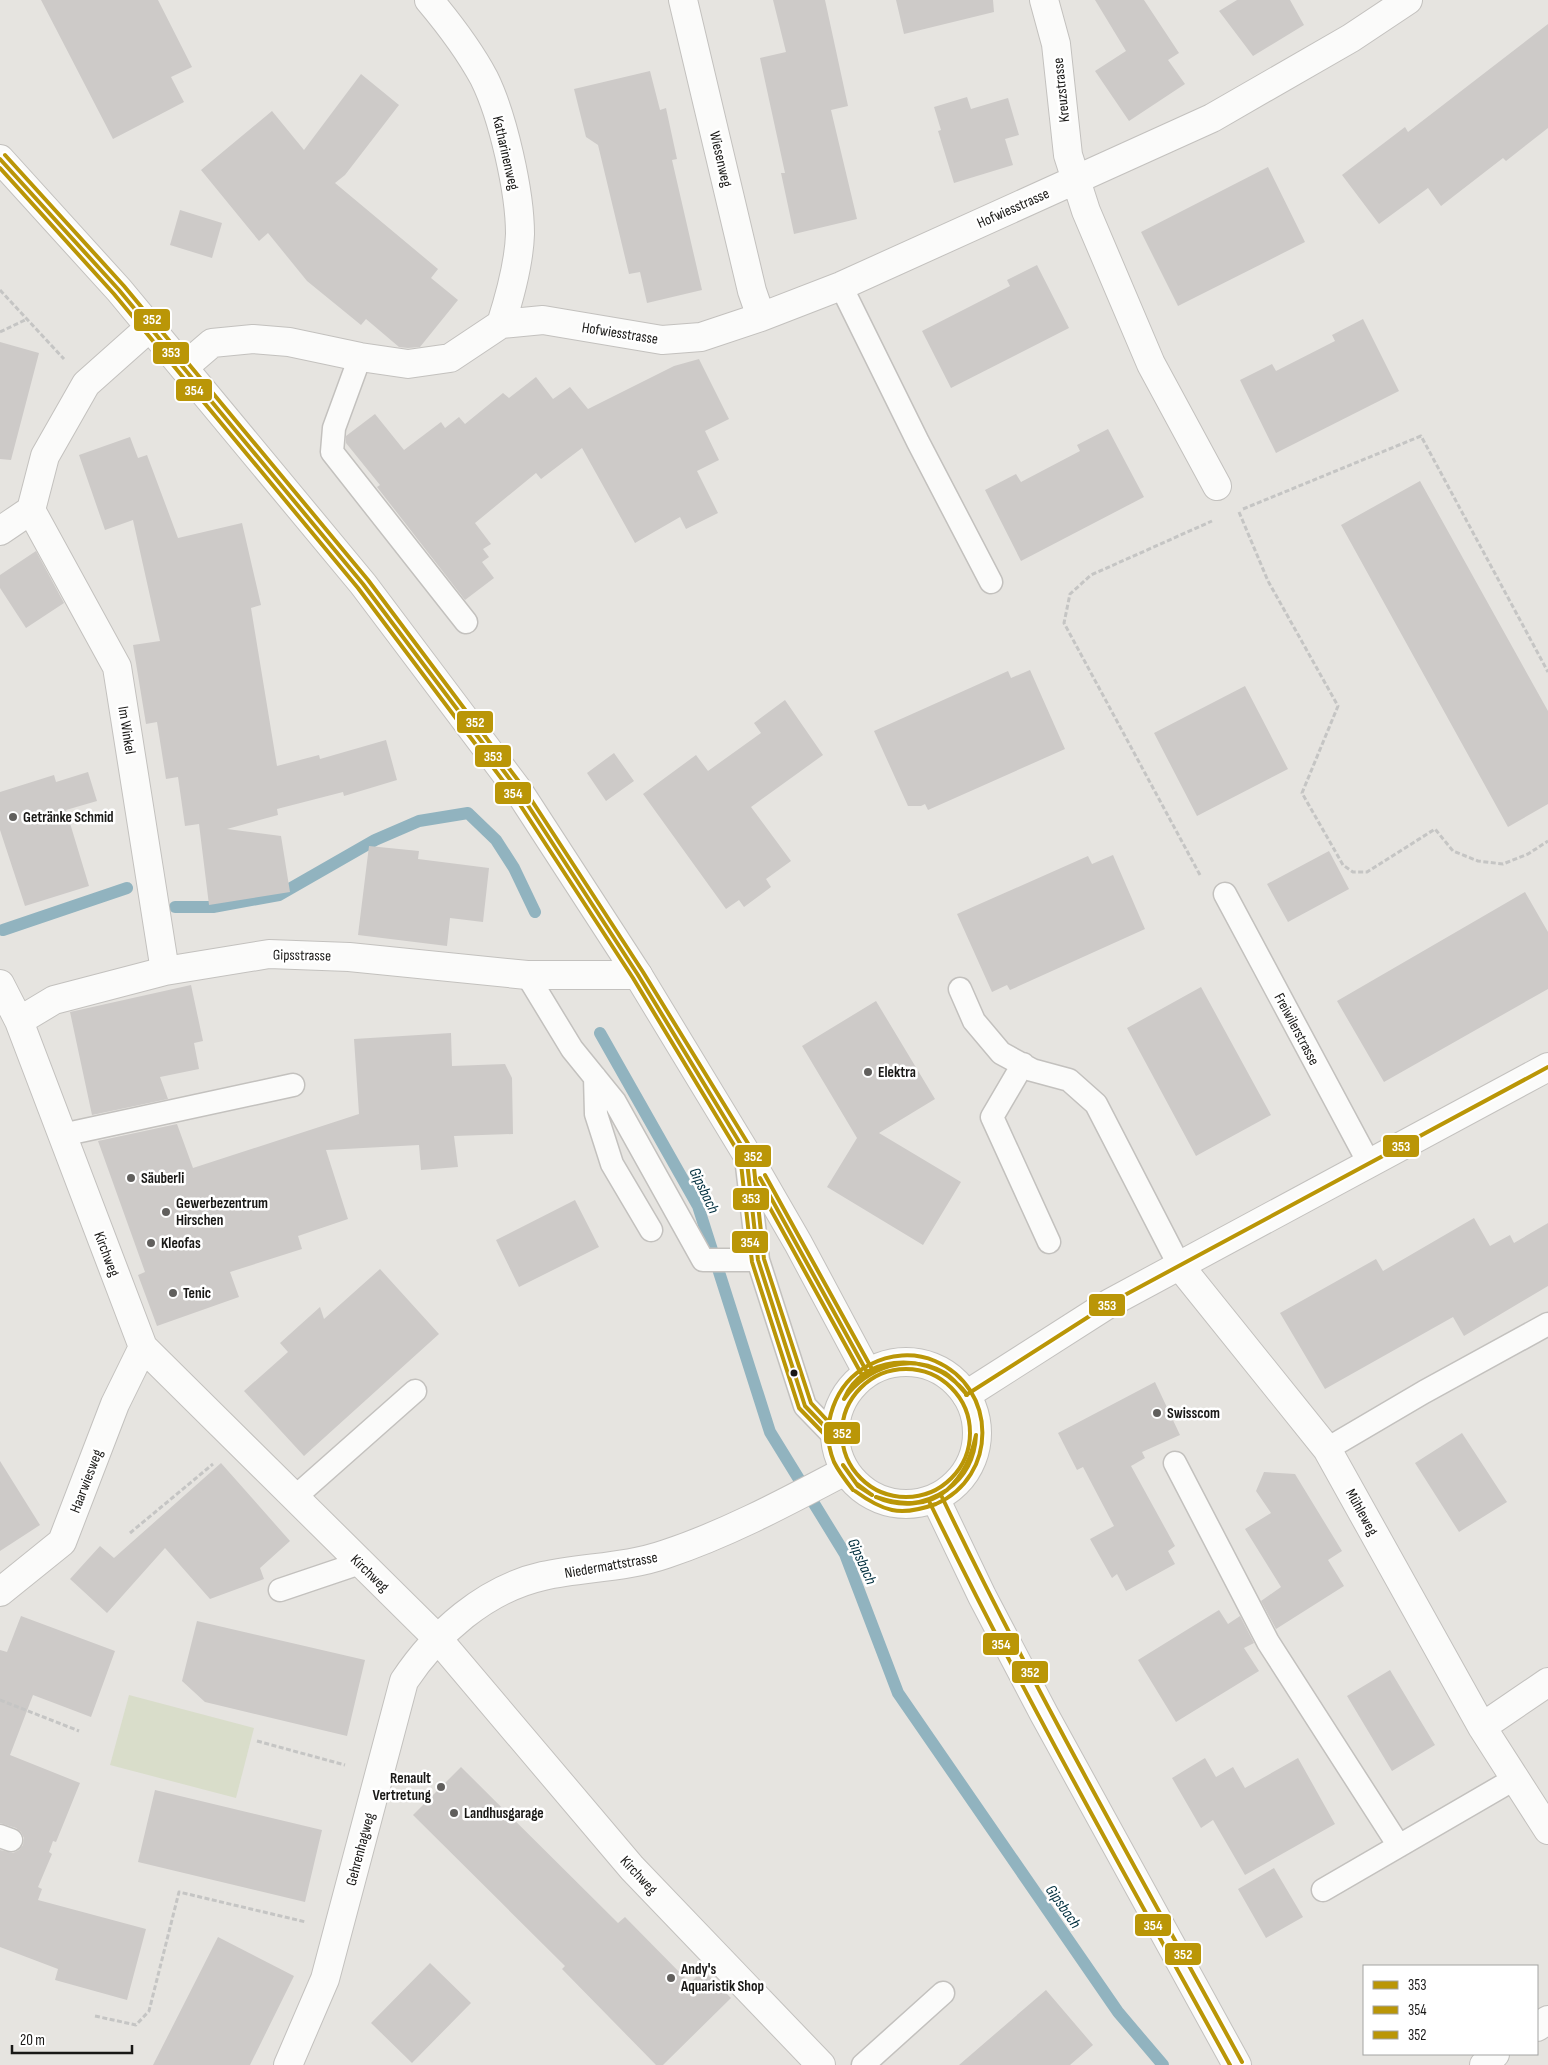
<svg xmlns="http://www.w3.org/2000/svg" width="1548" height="2065" font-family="'Sofia Sans Condensed',sans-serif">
<rect width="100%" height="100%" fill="#e6e4e0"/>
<!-- green -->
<path fill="#d9ddca" d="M 129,1695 L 254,1728 L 236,1798 L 110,1765 Z"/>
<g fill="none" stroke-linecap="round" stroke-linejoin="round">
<!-- stream -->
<path stroke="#91b3bf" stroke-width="12" d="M 175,907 L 213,907 L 279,895 L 375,840 L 419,821 L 468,813 L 496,840 L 514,868 L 535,912
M 3,930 L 127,888
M 600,1033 L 698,1206 L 770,1432 L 845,1554 L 898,1693 L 1118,2012 L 1163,2065"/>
</g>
<!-- building -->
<path fill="#cdcac8" d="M 41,0 L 158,0 L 192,67 L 171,77 L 184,102 L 113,139 Z
M 773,0 L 825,0 L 848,106 L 831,110 L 857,219 L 794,234 L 781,173 L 785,173 L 760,58 L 786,52 Z
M 896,0 L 993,0 L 994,12 L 904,34 Z
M 1095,0 L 1144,0 L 1179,53 L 1168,60 L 1185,84 L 1129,121 L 1095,71 L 1126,51 Z
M 1237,0 L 1290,0 L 1304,25 L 1253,56 L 1219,11 Z
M 1548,24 L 1548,128 L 1506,161 L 1503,158 L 1441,206 L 1428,188 L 1379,224 L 1342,175 L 1405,127 L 1408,132 Z
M 650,71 L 660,110 L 666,108 L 677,159 L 672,160 L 702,290 L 647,303 L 640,272 L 629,274 L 598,145 L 586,137 L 574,89 Z
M 361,74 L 399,105 L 345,175 L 335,183 L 438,269 L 431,278 L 458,300 L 420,347 L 408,348 L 399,347 L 366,319 L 361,325 L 307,281 L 268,233 L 259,241 L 201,170 L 272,111 L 304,150 Z
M 967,97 L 971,109 L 1008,98 L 1019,135 L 1005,139 L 1013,165 L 954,183 L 938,131 L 941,130 L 934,107 Z
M 1268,167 L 1305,242 L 1178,306 L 1141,232 Z
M 180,210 L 222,223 L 212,258 L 170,245 Z
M 1037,265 L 1069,328 L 951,388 L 922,331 L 1010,286 L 1007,280 Z
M 1363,319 L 1399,391 L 1276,453 L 1240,380 L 1272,364 L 1276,371 L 1335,341 L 1332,335 Z
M 0,342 L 39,353 L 11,460 L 0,459 Z
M 699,359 L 729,419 L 705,431 L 719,460 L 697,471 L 718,513 L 686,529 L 680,517 L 635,543 L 582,448 L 541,479 L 536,473 L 475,523 L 491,544 L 483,549 L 489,557 L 482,562 L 494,578 L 465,600 L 377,487 L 380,485 L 346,443 L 346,436 L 375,414 L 404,450 L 441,422 L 445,428 L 459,417 L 465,424 L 503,393 L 509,398 L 536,377 L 553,399 L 570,387 L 588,409 L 674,366 Z
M 1108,429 L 1144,497 L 1021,561 L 985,490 L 1016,474 L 1021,482 L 1080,451 L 1077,445 Z
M 130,437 L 138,458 L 147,455 L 178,538 L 242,523 L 261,605 L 251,608 L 277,766 L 319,755 L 320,759 L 386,740 L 397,780 L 344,796 L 343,792 L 277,809 L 278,815 L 227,829 L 281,836 L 290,892 L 209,905 L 199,824 L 185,826 L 178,777 L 166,779 L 157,722 L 146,724 L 133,645 L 160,641 L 133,520 L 105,530 L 79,455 Z
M 1420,481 L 1548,711 L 1548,804 L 1508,827 L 1341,525 Z
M 36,551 L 64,603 L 26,628 L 0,588 L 0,575 Z
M 1030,670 L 1065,749 L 928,810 L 925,804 L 921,806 L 908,806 L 874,731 L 1008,671 L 1011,678 Z
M 1245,686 L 1288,769 L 1197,816 L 1154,733 Z
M 785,700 L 823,755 L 751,807 L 791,861 L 766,879 L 771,887 L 744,907 L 739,900 L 726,909 L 643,794 L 696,755 L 708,771 L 761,733 L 754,723 Z
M 614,753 L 634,781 L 606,801 L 587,773 Z
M 88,772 L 97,801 L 66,810 L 89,886 L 25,906 L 0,830 L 0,792 L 54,775 L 56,782 Z
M 369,846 L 419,851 L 418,859 L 489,868 L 483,922 L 450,918 L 447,946 L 358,935 Z
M 1329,851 L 1349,889 L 1288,922 L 1267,884 Z
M 1113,855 L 1145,929 L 1010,990 L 1007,985 L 992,992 L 957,914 L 1088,856 L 1092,864 Z
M 1525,892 L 1548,932 L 1548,989 L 1384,1082 L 1337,1001 Z
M 191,985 L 203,1041 L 194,1043 L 199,1069 L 160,1077 L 168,1099 L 92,1115 L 70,1012 Z
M 1201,987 L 1271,1115 L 1196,1156 L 1127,1028 Z
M 876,1001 L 935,1099 L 879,1133 L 961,1182 L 923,1245 L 827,1187 L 857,1138 L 802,1046 Z
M 451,1033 L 452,1066 L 505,1064 L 512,1078 L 513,1134 L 454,1136 L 458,1167 L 421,1170 L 419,1145 L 326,1150 L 348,1219 L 298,1236 L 302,1249 L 230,1272 L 239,1297 L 157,1326 L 138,1275 L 145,1272 L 98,1141 L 177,1124 L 193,1168 L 359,1114 L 354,1039 Z
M 575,1200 L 599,1247 L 519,1287 L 496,1240 Z
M 1474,1218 L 1490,1246 L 1510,1235 L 1514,1243 L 1548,1223 L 1548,1286 L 1464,1336 L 1453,1317 L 1325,1389 L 1280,1313 L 1376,1259 L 1383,1271 Z
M 380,1269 L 439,1334 L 304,1456 L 244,1391 L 288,1352 L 280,1343 L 320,1307 L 324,1319 Z
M 1155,1382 L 1180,1435 L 1142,1452 L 1145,1458 L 1131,1466 L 1175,1546 L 1168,1551 L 1175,1564 L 1126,1591 L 1117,1574 L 1112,1578 L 1090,1539 L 1114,1526 L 1083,1467 L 1077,1470 L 1058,1433 Z
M 1462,1433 L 1507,1502 L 1459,1532 L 1415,1463 Z
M 0,1461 L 40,1525 L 0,1551 Z
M 221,1463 L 290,1541 L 260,1568 L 264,1579 L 210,1599 L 165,1548 L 107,1613 L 70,1579 L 100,1546 L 114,1558 Z
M 1264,1472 L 1295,1474 L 1342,1551 L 1328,1560 L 1344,1586 L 1276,1629 L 1261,1601 L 1281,1587 L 1245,1529 L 1271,1513 L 1256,1491 Z
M 1219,1610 L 1228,1624 L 1240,1616 L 1254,1643 L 1244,1648 L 1259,1671 L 1176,1722 L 1138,1660 Z
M 21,1616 L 115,1651 L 91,1717 L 33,1695 L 10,1755 L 80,1783 L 56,1842 L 53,1841 L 49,1852 L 52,1854 L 38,1887 L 42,1889 L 38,1900 L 146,1929 L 127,2000 L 55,1980 L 58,1969 L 0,1947 L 0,1850 L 13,1853 L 19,1850 L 23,1845 L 24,1838 L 21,1832 L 16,1828 L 0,1823 L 0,1650 L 7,1652 Z
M 197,1621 L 365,1660 L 347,1736 L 205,1702 L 182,1681 Z
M 1390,1670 L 1435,1745 L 1392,1771 L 1347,1696 Z
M 1205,1758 L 1216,1777 L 1233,1767 L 1245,1788 L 1298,1758 L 1335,1824 L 1245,1875 L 1213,1820 L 1201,1828 L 1172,1778 Z
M 461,1767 L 618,1923 L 625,1917 L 690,1983 L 703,1970 L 731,1998 L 663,2065 L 656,2065 L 562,1969 L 565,1966 L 413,1815 Z
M 155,1790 L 322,1830 L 305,1902 L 138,1862 Z
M 1274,1868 L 1303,1917 L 1266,1938 L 1238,1889 Z
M 218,1937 L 294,1976 L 250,2065 L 153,2065 Z
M 430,1963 L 471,2003 L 412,2063 L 371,2023 Z
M 1046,1990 L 1093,2045 L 1070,2065 L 959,2065 Z"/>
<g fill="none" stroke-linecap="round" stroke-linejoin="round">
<!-- service casing -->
<g stroke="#c3c1be" stroke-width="25">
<path id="service" d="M 841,286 L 918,442 L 991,582
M 360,357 L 334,428 L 332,452 L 466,622
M 1225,894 L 1370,1165
M 527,975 L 572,1049 L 615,1102 L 703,1260 L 758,1260
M 960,989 L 974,1021 L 1001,1053 L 1032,1070 L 1069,1080 L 1096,1104 L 1179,1265
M 1023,1064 L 992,1117 L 1049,1242
M 595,1077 L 596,1114 L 612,1164 L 651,1230
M 62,1135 L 293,1085
M 746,1157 L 758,1260 L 805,1406 L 835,1437
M 1327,1449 L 1424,1392 L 1548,1324
M 1175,1463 L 1268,1642 L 1399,1846
M 294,1498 L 415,1391
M 280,1590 L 360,1563
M 0,1836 L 11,1840
M 1323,1890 L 1516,1778
M 863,2065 L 943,1993"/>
</g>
<!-- minor casing -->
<g stroke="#c3c1be" stroke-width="30">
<path id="minor" d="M 429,0 C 450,25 469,50 484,78 C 503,116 520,192 520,234 C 519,264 510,296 501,324
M 683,0 L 752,291 L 761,317
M 1044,0 L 1056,44 L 1068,155 L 1086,211 L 1151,364 L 1217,486
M 150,327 L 86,384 L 45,456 L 31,510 L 117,667 L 165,971
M 184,367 L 212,343 L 253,339 L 289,342 L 360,357 L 408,364 L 450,358 L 501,324 L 543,320 L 662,340 L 701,337 L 761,317 L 841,286 L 1212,118 L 1351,38 L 1408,0
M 0,531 L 31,510
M 0,984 L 19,1021 L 143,1347 L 438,1639 L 632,1868 L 821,2065
M 19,1021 L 54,1000 L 165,971 L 269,954 L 349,957 L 527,975 L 638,975
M 1179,1265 L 1327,1449 L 1482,1727 L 1548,1830
M 0,1592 L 62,1542 L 115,1404 L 143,1347
M 1482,1727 L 1548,1682
M 1537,2027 L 1548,2020
M 288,2065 L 325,1979 L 404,1681 C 436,1633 485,1589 543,1576 C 584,1567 626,1568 666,1554 C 729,1533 788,1501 845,1471
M 1484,2065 L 1495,2054"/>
</g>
<!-- tertiary casing -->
<g stroke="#c3c1be" stroke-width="30">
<path id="tertiary" d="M 966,1395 L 1110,1303 L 1548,1067"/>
</g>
<!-- secondary casing -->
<g stroke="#c3c1be" stroke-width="30">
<path id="secondary" d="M 0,159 L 119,290 L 363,584 L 518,790 L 638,975 L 746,1153 L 798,1243 L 867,1372
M835 1433a71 71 0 1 1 142 0a71 71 0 1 1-142 0Z
M 935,1498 L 982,1596 L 1044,1714 L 1237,2065"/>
</g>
<!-- path -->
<path stroke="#c5c5c4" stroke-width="3" stroke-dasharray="5 2.5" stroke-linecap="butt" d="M 0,290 L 64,359
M 0,332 L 27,319
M 1243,509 L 1421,436 L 1548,672
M 1239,512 L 1268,581 L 1338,706 L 1302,793 L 1343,865 L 1353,872 L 1367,872 L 1435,829 L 1453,851 L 1478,861 L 1503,864 L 1528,854 L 1548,841
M 1200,875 L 1064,623 L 1070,594 L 1091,575 L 1212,521
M 130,1533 L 213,1464
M 0,1700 L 79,1731
M 257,1741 L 345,1765
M 95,2016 L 136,2025 L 149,2011 L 179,1892 L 306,1922"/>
<!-- service -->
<use href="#service" stroke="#fbfbfa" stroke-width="22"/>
<!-- minor -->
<use href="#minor" stroke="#fbfbfa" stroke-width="28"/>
<!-- tertiary -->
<use href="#tertiary" stroke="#fbfbfa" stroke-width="28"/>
<!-- secondary -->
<use href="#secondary" stroke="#fbfbfa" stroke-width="28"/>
<!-- bus-1 casing -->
<g stroke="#fff" stroke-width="8">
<path id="bus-1" d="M 0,159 L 119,290 L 363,584 L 518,790 L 638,975 L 746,1153 L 758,1260 L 805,1406 L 835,1437
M 760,1178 L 867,1372
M 966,1395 L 1110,1303 L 1548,1067
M 844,1399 C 862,1355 923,1353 954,1381 C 959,1385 964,1389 967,1395
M 844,1399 C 867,1367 909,1352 945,1373 C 953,1378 961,1388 967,1395
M 843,1465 L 856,1483 L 872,1495
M 843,1465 L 858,1486 L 872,1495
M 947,1490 C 964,1474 971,1458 976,1435
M 947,1490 C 965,1477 975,1458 976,1435
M 876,1497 C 903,1506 922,1506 947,1490
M 876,1497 C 897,1507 928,1507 947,1490"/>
</g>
<!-- bus-2 casing -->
<g stroke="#fff" stroke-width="8">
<path id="bus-2" d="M 0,168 L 114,294 L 358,588 L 513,794 L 633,978 L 740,1155 L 752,1262 L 799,1408 L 831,1441
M 755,1181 L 862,1375
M 853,1490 C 846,1481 839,1472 834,1462 C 819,1426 835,1383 869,1365 C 890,1354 914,1352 935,1361 C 998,1388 998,1477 936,1504 C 922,1509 906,1513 892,1510 C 878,1507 866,1499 855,1491
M 929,1501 C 1022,1693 1127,1878 1230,2065"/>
</g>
<!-- bus-3 casing -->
<g stroke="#fff" stroke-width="8">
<path id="bus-3" d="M 5,155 L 124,286 L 368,580 L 523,787 L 643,972 L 752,1150 L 764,1259 L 811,1403 L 839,1433
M 765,1175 L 872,1369
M842 1433a64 64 0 1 1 128 0a64 64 0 1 1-128 0Z
M 941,1495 C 1033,1688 1139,1874 1242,2062"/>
</g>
<!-- bus-1 -->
<use href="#bus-1" stroke="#ba9607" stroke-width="4"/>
<!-- bus-2 -->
<use href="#bus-2" stroke="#ba9607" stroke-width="4"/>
<!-- bus-3 -->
<use href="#bus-3" stroke="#ba9607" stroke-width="4"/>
</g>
<!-- markers -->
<g fill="#615f5d" stroke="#fff" stroke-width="2">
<circle cx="13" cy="817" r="5"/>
<circle cx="868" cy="1072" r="5"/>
<circle cx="131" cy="1178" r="5"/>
<circle cx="166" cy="1212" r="5"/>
<circle cx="151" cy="1243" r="5"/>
<circle cx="173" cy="1293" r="5"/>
<circle cx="1157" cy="1413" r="5"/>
<circle cx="441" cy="1787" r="5"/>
<circle cx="454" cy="1813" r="5"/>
<circle cx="671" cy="1978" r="5"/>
</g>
<circle fill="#191816" stroke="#fff" stroke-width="2" cx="794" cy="1373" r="4.5"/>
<g text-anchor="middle" stroke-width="5" stroke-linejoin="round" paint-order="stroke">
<!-- street labels -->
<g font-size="15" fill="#191816" stroke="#fff">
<text transform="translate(1061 90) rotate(-96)" y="5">Kreuzstrasse</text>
<text transform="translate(506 153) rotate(77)" y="5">Katharinenweg</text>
<text transform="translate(721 159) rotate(77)" y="5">Wiesenweg</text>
<text transform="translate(1013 208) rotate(-24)" y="5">Hofwiesstrasse</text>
<text transform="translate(620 333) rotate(9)" y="5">Hofwiesstrasse</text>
<text transform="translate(127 730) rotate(81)" y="5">Im Winkel</text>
<text transform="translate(302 955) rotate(1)" y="5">Gipsstrasse</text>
<text transform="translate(1297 1029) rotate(62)" y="5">Freiwilerstrasse</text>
<text transform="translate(107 1254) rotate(69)" y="5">Kirchweg</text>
<text transform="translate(86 1481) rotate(-69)" y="5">Haarwiesweg</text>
<text transform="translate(1362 1512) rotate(61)" y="5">Mühleweg</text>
<text transform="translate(611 1565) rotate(-10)" y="5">Niedermattstrasse</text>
<text transform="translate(370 1573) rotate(44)" y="5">Kirchweg</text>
<text transform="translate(360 1849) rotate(-75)" y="5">Gehrenhagweg</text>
<text transform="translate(639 1875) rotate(47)" y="5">Kirchweg</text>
</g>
<!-- poi labels -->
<g font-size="15" font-weight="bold" fill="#191816" stroke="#fff" text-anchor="start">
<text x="23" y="822">Getränke Schmid</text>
<text x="878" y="1077">Elektra</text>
<text x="141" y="1183">Säuberli</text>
<text x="176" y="1208">Gewerbezentrum<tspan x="176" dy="17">Hirschen</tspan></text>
<text x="161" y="1248">Kleofas</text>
<text x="183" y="1298">Tenic</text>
<text x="1167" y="1418">Swisscom</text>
<text x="431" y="1783" text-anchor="end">Renault<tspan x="431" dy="17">Vertretung</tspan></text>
<text x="464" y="1818">Landhusgarage</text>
<text x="681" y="1974">Andy's<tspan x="681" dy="17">Aquaristik Shop</tspan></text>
</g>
<!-- water labels -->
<g font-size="16" font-style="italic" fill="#002f3e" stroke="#fff">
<text transform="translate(705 1190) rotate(64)" y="6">Gipsbach</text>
<text transform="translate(863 1561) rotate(66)" y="6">Gipsbach</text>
<text transform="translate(1064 1906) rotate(55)" y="6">Gipsbach</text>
</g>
</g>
<g stroke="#fff" stroke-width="2">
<rect x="133" y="308" width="38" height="24" rx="5" fill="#ba9607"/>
<rect x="152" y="341" width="38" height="24" rx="5" fill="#ba9607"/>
<rect x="175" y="378" width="38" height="24" rx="5" fill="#ba9607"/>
<rect x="456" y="710" width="38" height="24" rx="5" fill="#ba9607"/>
<rect x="474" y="744" width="38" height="24" rx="5" fill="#ba9607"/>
<rect x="494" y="781" width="38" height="24" rx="5" fill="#ba9607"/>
<rect x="1382" y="1134" width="38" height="24" rx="5" fill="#ba9607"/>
<rect x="734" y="1144" width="38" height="24" rx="5" fill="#ba9607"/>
<rect x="732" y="1187" width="38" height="24" rx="5" fill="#ba9607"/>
<rect x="731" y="1230" width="38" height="24" rx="5" fill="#ba9607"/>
<rect x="1088" y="1293" width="38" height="24" rx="5" fill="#ba9607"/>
<rect x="823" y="1421" width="38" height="24" rx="5" fill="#ba9607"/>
<rect x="982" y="1632" width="38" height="24" rx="5" fill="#ba9607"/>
<rect x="1011" y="1660" width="38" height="24" rx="5" fill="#ba9607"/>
<rect x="1134" y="1913" width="38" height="24" rx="5" fill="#ba9607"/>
<rect x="1164" y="1942" width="38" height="24" rx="5" fill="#ba9607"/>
</g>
<g font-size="14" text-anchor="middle" font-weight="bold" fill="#fff">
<text x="152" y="324">352</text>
<text x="171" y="357">353</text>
<text x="194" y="395">354</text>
<text x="475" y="727">352</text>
<text x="493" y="761">353</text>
<text x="513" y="798">354</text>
<text x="1401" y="1151">353</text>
<text x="753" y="1161">352</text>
<text x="751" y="1203">353</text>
<text x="750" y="1247">354</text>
<text x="1107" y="1310">353</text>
<text x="842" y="1438">352</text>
<text x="1001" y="1649">354</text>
<text x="1030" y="1677">352</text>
<text x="1153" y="1930">354</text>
<text x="1183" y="1959">352</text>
</g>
<!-- legend -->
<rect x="1363" y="1965" width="175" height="90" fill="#ffffff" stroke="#a3a3a2"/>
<rect x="1373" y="1981" width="25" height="8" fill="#ba9607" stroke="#a3a3a2"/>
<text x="1408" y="1990" font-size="15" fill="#191816">353</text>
<rect x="1373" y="2006" width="25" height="8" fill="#ba9607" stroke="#a3a3a2"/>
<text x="1408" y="2015" font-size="15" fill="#191816">354</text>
<rect x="1373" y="2031" width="25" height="8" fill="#ba9607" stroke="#a3a3a2"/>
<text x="1408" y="2040" font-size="15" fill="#191816">352</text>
<!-- scale -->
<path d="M12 2045v8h120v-8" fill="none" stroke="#191816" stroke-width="2.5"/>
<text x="20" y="2045" font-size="15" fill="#191816" stroke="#ffffff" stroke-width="4" paint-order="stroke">20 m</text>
</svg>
